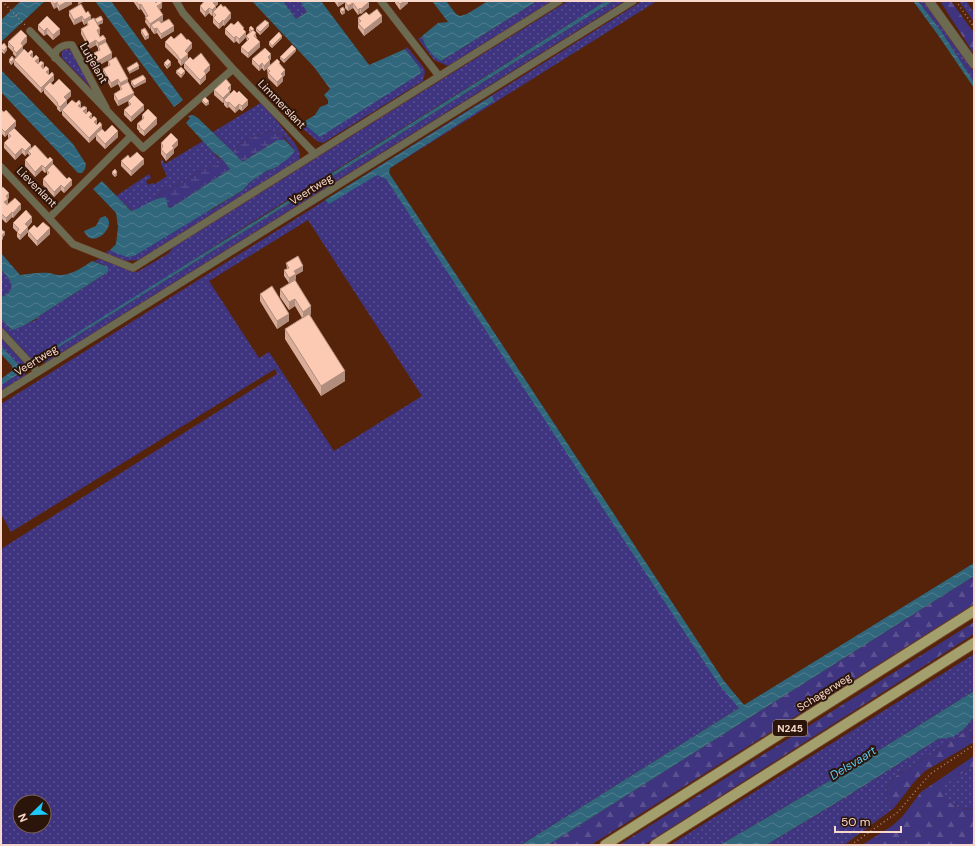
<svg xmlns="http://www.w3.org/2000/svg" width="975" height="846" font-family="'DM Sans',sans-serif">
<defs>
<pattern id="grass-dots" width="8" height="8" patternUnits="userSpaceOnUse"><rect width="8" height="8" fill="#3f347f"/><path d="M2 2h.1M6 6h.1" fill="none" stroke="#5c5190" stroke-width="1.8" stroke-linecap="round"/></pattern>
<pattern id="forest-firs" width="22" height="20" patternUnits="userSpaceOnUse"><rect width="22" height="20" fill="#3f347f"/><path d="M5 1l3.5 6h-7zM16 11l3.5 6h-7z" fill="#5c5190"/></pattern>
<pattern id="wetland-marsh" width="20" height="14" patternUnits="userSpaceOnUse"><rect width="20" height="14" fill="#3f347f"/><path d="M1 5h8M5 5V1M11 12h8M15 12V8" fill="none" stroke="#5c5190"/></pattern>
<pattern id="water-waves" width="16" height="10" patternUnits="userSpaceOnUse"><rect width="16" height="10" fill="#31677c"/><path d="M0 5q4-4 8 0t8 0" fill="none" stroke="#507c8d"/></pattern>
</defs>
<rect width="100%" height="100%" fill="#542309"/>
<!-- grass -->
<path fill="url(#grass-dots)" fill-rule="evenodd" d="M 283,1 L 300,1 L 307,12 L 296,19 Z
M 537,1 L 552,1 L 448,66 L 434,60 L 418,39 L 422,36 L 423,41 L 441,61 Z
M 568,1 L 606,1 L 235,233 L 54,350 L 613,1 L 625,1 L 47,362 L 39,363 L 29,358 L 1,328 L 1,319 L 12,330 L 36,320 L 39,316 L 108,272 L 108,267 L 94,261 L 99,259 L 137,272 L 169,253 L 173,247 Z
M 642,1 L 657,1 L 387,170 L 739,708 L 521,845 L 1,845 L 1,549 L 277,374 L 275,369 L 11,532 L 1,514 L 1,404 ZM 308,220 L 422,396 L 334,451 L 269,352 L 259,358 L 209,281 ZM 20,802 L 44,802 L 44,826 L 20,826 Z
M 918,1 L 924,1 L 944,27 L 974,72 L 974,82 L 941,31 Z
M 959,1 L 966,1 L 974,12 L 974,22 Z
M 407,47 L 424,68 L 425,72 L 423,81 L 323,143 L 317,141 L 301,127 L 305,125 L 309,128 L 420,68 L 405,49 Z
M 66,49 L 71,50 L 94,91 L 62,58 L 62,51 Z
M 262,102 L 296,145 L 300,153 L 299,160 L 139,260 L 125,261 L 108,255 L 106,252 L 110,250 L 111,251 L 211,210 L 243,190 L 249,183 L 266,171 L 275,168 L 295,151 L 282,134 L 275,133 L 271,131 L 243,141 L 232,152 L 213,132 Z
M 203,141 L 221,161 L 221,164 L 201,170 L 180,184 L 167,189 L 161,193 L 155,200 L 140,209 L 132,211 L 116,196 L 149,174 L 151,178 L 146,181 L 148,185 L 153,183 L 155,184 L 167,176 L 161,164 L 161,158 L 165,164 Z
M 1,270 C 10,279 19,290 1,297 Z
M 1,337 L 23,360 L 27,369 L 25,376 L 1,391 L 1,385 L 17,375 L 18,364 L 1,346 Z
M 974,654 L 974,691 L 836,777 L 720,845 L 670,845 Z
M 974,717 L 974,740 L 969,729 L 927,757 L 896,776 L 888,786 L 885,795 L 894,808 L 844,845 L 766,845 L 844,798 L 938,739 L 953,736 L 965,728 Z
M 974,766 L 974,808 C 970,809 966,809 961,808 C 953,807 939,795 944,786 C 949,779 967,771 974,766 Z
M 905,837 L 916,845 L 893,845 Z"/>
<!-- forest -->
<path fill="url(#forest-firs)" d="M 940,1 L 951,1 L 974,33 L 974,54 Z
M 974,576 L 974,604 L 591,845 L 548,845 Z
M 974,622 L 974,634 L 644,845 L 619,845 Z
M 969,729 L 974,742 L 925,771 L 914,782 L 894,808 L 885,795 L 888,786 L 896,776 L 927,757 Z
M 974,756 L 974,766 C 967,771 949,779 945,786 C 939,795 953,807 961,808 C 966,809 970,809 974,808 L 974,845 L 916,845 L 905,837 L 893,845 L 862,845 L 892,826 L 902,817 L 921,792 Z"/>
<!-- wetland -->
<path fill="url(#wetland-marsh)" d="M 271,131 L 275,133 L 282,134 L 285,140 L 277,140 L 244,161 L 242,161 L 232,152 L 243,141 Z
M 218,157 L 222,159 L 230,169 L 171,208 L 155,200 L 161,193 L 167,189 L 180,184 L 201,170 L 221,164 L 221,161 Z"/>
<!-- water -->
<path fill="url(#water-waves)" d="M 21,1 L 45,1 L 1,42 L 1,20 Z
M 95,1 L 111,1 L 183,100 L 174,107 Z
M 252,1 L 283,1 L 296,19 L 307,12 L 300,1 L 321,1 L 369,65 L 405,49 L 420,68 L 421,73 L 320,137 L 305,125 L 305,121 L 315,115 L 320,107 L 328,104 L 328,100 L 324,95 L 330,89 L 314,67 Z
M 432,1 L 446,1 L 456,14 L 460,16 L 467,14 L 488,1 L 537,1 L 441,61 C 433,57 424,46 422,36 L 438,23 L 448,22 Z
M 606,1 L 613,1 L 54,350 L 53,348 Z
M 913,1 L 918,1 L 941,31 L 974,82 L 974,88 L 938,35 Z
M 1,70 L 73,144 L 86,164 L 85,169 L 82,173 L 78,173 L 1,92 Z
M 492,96 L 494,101 L 390,168 L 389,173 L 724,681 L 744,705 L 974,563 L 974,576 L 548,845 L 521,845 L 739,708 L 720,686 L 386,179 L 377,175 L 329,204 L 325,200 Z
M 193,115 L 198,118 L 242,161 L 244,161 L 277,140 L 285,140 L 295,151 L 289,158 L 275,168 L 266,171 L 249,183 L 243,190 L 134,256 L 127,257 L 111,251 L 110,250 L 116,244 L 118,227 L 116,213 L 93,189 L 102,181 L 131,211 C 144,208 154,196 166,198 L 168,207 L 171,208 L 230,169 L 222,159 L 213,152 L 186,123 L 190,118 L 188,116 Z
M 105,216 C 119,224 93,252 84,231 L 96,226 L 100,218 Z
M 1,253 L 20,275 C 30,274 39,272 49,273 C 52,273 54,275 58,275 C 70,276 82,268 92,261 L 108,267 L 108,272 L 39,316 C 37,319 16,330 12,330 L 1,319 L 1,297 C 19,290 10,279 1,270 Z
M 1,346 L 18,364 L 20,369 L 17,375 L 1,385 L 1,379 L 13,370 L 12,366 L 1,354 Z
M 974,691 L 974,717 L 965,728 L 953,737 L 938,739 L 844,798 L 766,845 L 720,845 L 836,777 Z"/>
<g fill="none" stroke-linecap="round" stroke-linejoin="round">
<!-- minor casing -->
<g stroke="#6e4028" stroke-width="8">
<path id="minor" d="M 176,1 L 183,13 L 233,69 L 315,154
M 381,1 L 439,76
M 30,31 L 143,148 L 233,69
M 55,58 L 56,51 C 61,46 65,44 72,45 L 106,108
M 1,167 L 49,218 L 131,136
M 49,218 L 73,244 L 133,268 L 559,1
M 1,332 L 38,372
M 1,395 L 633,1"/>
</g>
<!-- tertiary casing -->
<g stroke="#6e4028" stroke-width="10">
<path id="tertiary" d="M 929,1 L 974,64"/>
</g>
<!-- primary casing -->
<g stroke="#6e4028" stroke-width="12">
<path id="primary" d="M 605,845 L 974,611
M 655,845 L 974,643"/>
</g>
<!-- path -->
<path stroke="#ad8571" stroke-width="1.5" stroke-dasharray="1 3" stroke-linecap="butt" d="M 2,1 L 25,25
M 956,1 L 974,27
M 851,845 L 898,812 L 930,774 L 974,745"/>
<!-- minor -->
<use href="#minor" stroke="#6c6b52" stroke-width="7"/>
<!-- tertiary -->
<use href="#tertiary" stroke="#6c6b52" stroke-width="9"/>
<!-- primary -->
<use href="#primary" stroke="#a3a06d" stroke-width="10"/>
</g>
<!-- wall -->
<path fill="#d9ad99" d="M 50,1 L 72,1 L 72,4 L 59,11 L 57,7 L 54,9 Z
M 133,1 L 161,1 L 162,8 L 160,9 L 163,21 L 161,22 L 161,23 L 174,31 L 161,39 L 157,33 L 154,34 L 151,30 L 151,28 L 150,29 L 145,22 L 146,17 L 141,9 L 139,10 Z
M 202,1 L 218,1 L 218,4 L 216,6 L 216,8 L 231,18 L 224,26 L 223,25 L 219,29 L 213,23 L 213,15 L 212,16 L 209,13 L 205,17 L 200,11 L 200,6 L 203,2 Z
M 334,1 L 347,1 L 338,7 Z
M 347,1 L 369,7 L 361,14 L 360,13 L 358,15 L 353,8 L 348,11 L 345,8 L 345,2 Z
M 395,1 L 408,1 L 408,3 L 400,10 L 395,3 Z
M 340,9 L 345,13 L 342,15 L 340,12 Z
M 69,11 L 86,13 L 91,19 L 95,19 L 103,23 L 98,25 L 100,34 L 99,34 L 100,37 L 106,42 L 112,58 L 96,67 L 92,59 L 92,54 L 98,51 L 98,48 L 96,45 L 89,49 L 81,34 L 81,29 L 87,26 L 87,23 L 84,25 L 82,21 L 74,25 L 69,16 Z
M 369,15 L 382,22 L 364,36 L 358,28 L 358,18 Z
M 38,25 L 60,34 L 53,40 L 47,34 L 44,36 L 38,30 Z
M 234,25 L 244,31 L 246,37 L 239,44 L 236,41 L 234,43 L 225,34 L 225,29 Z
M 269,26 L 260,35 L 256,31 L 256,28 Z
M 249,28 L 254,30 L 260,47 L 248,58 L 241,52 L 241,47 L 247,42 L 246,36 L 250,32 L 249,31 Z
M 141,30 L 149,38 L 145,40 L 141,33 Z
M 282,38 L 272,48 L 269,45 L 269,42 Z
M 174,39 L 192,48 L 187,53 L 188,59 L 193,60 L 210,70 L 206,74 L 206,79 L 200,85 L 184,68 L 184,63 L 181,66 L 178,62 L 178,60 L 165,47 L 165,42 Z
M 8,42 L 27,42 L 23,46 L 23,50 L 33,57 L 49,74 L 48,74 L 54,80 L 51,83 L 53,85 L 71,96 L 67,100 L 67,105 L 76,103 L 97,124 L 96,125 L 102,129 L 105,132 L 118,137 L 105,149 L 96,140 L 96,136 L 89,143 L 62,115 L 62,111 L 60,112 L 57,109 L 57,107 L 44,93 L 44,90 L 41,93 L 14,65 L 14,62 L 11,65 L 9,62 L 9,60 L 14,59 L 16,57 L 13,54 L 13,52 L 8,47 Z
M 1,46 L 7,50 L 4,54 L 1,51 Z
M 296,51 L 284,63 L 280,59 L 280,57 Z
M 252,59 L 271,59 L 270,60 L 270,65 L 280,64 L 285,75 L 283,77 L 283,81 L 277,87 L 268,78 L 267,69 L 264,71 L 262,68 L 259,71 L 252,64 Z
M 108,61 L 128,82 L 134,96 L 144,110 L 131,122 L 124,115 L 124,110 L 129,106 L 128,101 L 118,106 L 114,99 L 114,94 L 120,90 L 120,88 L 118,84 L 111,88 L 103,74 L 103,69 L 108,66 Z
M 164,63 L 171,65 L 167,69 L 164,65 Z
M 176,71 L 185,73 L 181,78 L 176,73 Z
M 131,81 L 146,82 L 134,88 L 131,84 Z
M 214,90 L 231,90 L 230,91 L 230,94 L 248,105 L 242,111 L 239,109 L 235,113 L 229,107 L 227,108 L 224,105 L 224,102 L 223,103 L 214,95 Z
M 202,100 L 209,104 L 206,106 L 202,102 Z
M 1,105 L 1,110 L 16,126 L 14,128 L 31,149 L 53,165 L 72,185 L 64,193 L 61,190 L 54,197 L 43,185 L 43,179 L 47,175 L 47,171 L 45,173 L 42,170 L 35,177 L 25,166 L 25,160 L 29,156 L 28,153 L 25,156 L 22,153 L 15,160 L 4,148 L 4,143 L 8,139 L 8,134 L 5,137 L 2,134 L 1,135 Z
M 142,115 L 157,124 L 144,136 L 139,132 L 139,131 L 137,129 L 137,124 L 142,120 Z
M 161,143 L 178,145 L 174,149 L 174,153 L 166,161 L 161,154 Z
M 130,158 L 144,164 L 131,176 L 121,166 L 121,161 Z
M 112,172 L 117,175 L 115,177 L 112,174 Z
M 1,188 L 9,198 L 8,198 L 8,204 L 7,205 L 21,209 L 13,218 L 12,217 L 6,223 L 1,218 Z
M 32,222 L 28,227 L 28,231 L 37,228 L 50,234 L 37,246 L 28,236 L 28,232 L 20,240 L 17,237 L 17,232 L 13,228 L 13,223 Z
M 286,263 L 303,271 L 296,275 L 296,279 L 295,280 L 311,314 L 310,315 L 345,381 L 321,396 L 285,339 L 285,329 L 302,318 L 295,306 L 289,310 L 280,297 L 280,289 L 289,283 L 284,276 L 284,270 L 287,269 Z
M 260,294 L 289,321 L 277,329 L 260,301 Z"/>
<!-- shaded-wall -->
<path fill="#b08d7d" d="M 68,1 L 72,1 L 72,4 L 59,11 L 59,6 Z
M 80,1 L 83,1 L 83,2 L 78,5 L 78,2 Z
M 216,1 L 218,1 L 218,4 L 213,9 L 213,3 Z
M 340,1 L 347,1 L 338,7 L 338,2 Z
M 404,1 L 408,1 L 408,3 L 400,10 L 400,4 Z
M 2,2 L 2,7 L 1,8 L 1,3 Z
M 57,2 L 57,7 L 54,9 L 54,4 Z
M 369,2 L 369,7 L 361,14 L 361,9 Z
M 162,3 L 162,8 L 157,11 L 157,6 Z
M 353,3 L 353,8 L 348,11 L 348,6 Z
M 141,4 L 141,9 L 139,10 L 139,5 Z
M 216,6 L 216,11 L 213,12 L 213,15 L 212,16 L 212,10 Z
M 209,8 L 209,13 L 205,17 L 205,12 Z
M 360,8 L 360,13 L 358,15 L 358,10 Z
M 345,10 L 345,13 L 342,15 L 342,12 Z
M 231,13 L 231,18 L 224,26 L 224,21 Z
M 163,15 L 163,21 L 153,27 L 151,25 L 151,28 L 150,29 L 150,24 Z
M 82,16 L 82,21 L 74,25 L 74,20 Z
M 91,16 L 91,21 L 87,21 L 87,23 L 84,25 L 84,20 Z
M 382,16 L 382,22 L 364,36 L 364,30 Z
M 103,20 L 103,23 L 96,26 L 96,24 Z
M 223,20 L 223,25 L 219,29 L 219,24 Z
M 269,23 L 269,26 L 260,35 L 260,32 Z
M 174,26 L 174,31 L 161,39 L 161,34 Z
M 47,28 L 47,34 L 44,36 L 44,31 Z
M 157,28 L 157,33 L 154,34 L 154,29 Z
M 60,29 L 60,34 L 53,40 L 53,35 Z
M 100,29 L 100,34 L 97,35 L 97,30 Z
M 246,32 L 246,37 L 239,44 L 239,39 Z
M 149,35 L 149,38 L 145,40 L 145,37 Z
M 27,36 L 27,42 L 21,48 L 21,43 Z
M 236,36 L 236,41 L 234,43 L 234,38 Z
M 282,36 L 282,38 L 272,48 L 272,46 Z
M 106,39 L 106,44 L 98,46 L 98,43 Z
M 96,40 L 96,45 L 89,49 L 89,44 Z
M 260,42 L 260,47 L 248,58 L 248,53 Z
M 192,43 L 192,48 L 185,56 L 185,51 Z
M 23,46 L 23,51 L 16,58 L 16,53 Z
M 7,47 L 7,50 L 4,54 L 4,51 Z
M 296,49 L 296,51 L 284,63 L 284,60 Z
M 33,52 L 33,58 L 30,61 L 30,55 Z
M 112,53 L 112,58 L 96,67 L 96,62 Z
M 188,54 L 188,59 L 181,66 L 181,60 Z
M 271,54 L 271,59 L 268,63 L 268,57 Z
M 39,58 L 39,63 L 35,66 L 35,61 Z
M 14,60 L 14,62 L 11,65 L 11,62 Z
M 270,60 L 270,66 L 264,71 L 264,66 Z
M 171,62 L 171,65 L 167,69 L 167,66 Z
M 44,63 L 44,68 L 41,71 L 41,66 Z
M 262,63 L 262,68 L 259,71 L 259,66 Z
M 210,65 L 210,70 L 204,76 L 204,71 Z
M 139,66 L 139,69 L 129,74 L 129,72 Z
M 49,69 L 49,74 L 46,77 L 46,72 Z
M 285,70 L 285,75 L 283,77 L 283,81 L 277,87 L 277,82 L 281,74 Z
M 185,71 L 185,73 L 181,78 L 181,75 Z
M 206,74 L 206,79 L 200,85 L 200,80 Z
M 54,75 L 54,80 L 45,89 L 44,88 L 44,90 L 41,93 L 41,88 Z
M 118,79 L 118,84 L 111,88 L 111,83 Z
M 128,79 L 128,84 L 120,86 L 120,88 L 120,83 Z
M 146,79 L 146,82 L 134,88 L 134,86 Z
M 231,85 L 231,90 L 228,94 L 228,88 Z
M 71,91 L 71,96 L 64,102 L 64,97 Z
M 230,91 L 230,96 L 224,100 L 224,102 L 223,103 L 223,98 Z
M 134,93 L 134,98 L 118,106 L 118,101 Z
M 67,100 L 67,106 L 60,112 L 60,107 Z
M 248,100 L 248,105 L 242,111 L 242,106 Z
M 209,101 L 209,104 L 206,106 L 206,104 Z
M 229,102 L 229,107 L 227,108 L 227,103 Z
M 81,103 L 81,108 L 78,111 L 78,106 Z
M 239,104 L 239,109 L 235,113 L 235,108 Z
M 144,105 L 144,110 L 131,122 L 131,117 Z
M 87,108 L 87,113 L 83,116 L 83,111 Z
M 92,114 L 92,119 L 89,122 L 89,117 Z
M 157,118 L 157,124 L 144,136 L 144,131 Z
M 97,119 L 97,124 L 94,127 L 94,122 Z
M 16,121 L 16,126 L 5,137 L 5,132 Z
M 102,125 L 102,130 L 96,134 L 96,136 L 89,143 L 89,138 Z
M 118,131 L 118,137 L 105,149 L 105,144 Z
M 178,140 L 178,145 L 174,149 L 174,153 L 166,161 L 166,155 L 172,146 Z
M 31,145 L 31,150 L 28,151 L 28,153 L 25,156 L 25,151 Z
M 22,148 L 22,153 L 15,160 L 15,155 Z
M 144,159 L 144,164 L 131,176 L 131,171 Z
M 53,160 L 53,165 L 47,170 L 47,171 L 45,173 L 45,168 Z
M 42,165 L 42,170 L 35,177 L 35,172 Z
M 117,172 L 117,175 L 115,177 L 115,175 Z
M 72,180 L 72,185 L 64,193 L 64,188 Z
M 61,185 L 61,190 L 54,197 L 54,192 Z
M 9,193 L 9,198 L 6,201 L 6,196 Z
M 8,199 L 8,204 L 4,207 L 4,202 Z
M 21,204 L 21,209 L 13,218 L 13,213 Z
M 12,212 L 12,217 L 6,223 L 6,218 Z
M 32,217 L 32,222 L 25,229 L 25,224 Z
M 28,227 L 28,232 L 20,240 L 20,235 Z
M 50,228 L 50,234 L 37,246 L 37,241 Z
M 5,232 L 5,235 L 3,237 L 3,239 L 1,241 L 2,235 Z
M 303,266 L 303,271 L 296,275 L 296,279 L 289,283 L 289,278 L 294,271 Z
M 295,299 L 295,306 L 289,310 L 289,302 Z
M 311,306 L 311,314 L 303,319 L 303,312 Z
M 289,314 L 289,321 L 277,329 L 277,321 Z
M 345,371 L 345,381 L 321,396 L 321,386 Z"/>
<!-- building -->
<path fill="#fcc9b2" stroke="#b08d7d" d="M 52,1 L 68,1 L 59,6 L 57,2 L 54,4 Z
M 136,1 L 155,1 L 156,3 L 158,1 L 161,1 L 162,3 L 157,6 L 163,15 L 150,24 L 145,17 L 148,16 L 141,4 L 139,5 Z
M 205,1 L 216,1 L 213,3 L 216,6 L 212,10 L 209,8 L 205,12 L 200,6 Z
M 347,1 L 369,1 L 369,2 L 361,9 L 360,8 L 358,10 L 353,3 L 348,6 L 345,2 Z
M 397,1 L 404,1 L 400,4 Z
M 81,4 L 86,13 L 88,11 L 91,16 L 84,20 L 82,16 L 74,20 L 69,11 Z
M 221,4 L 223,7 L 225,6 L 231,13 L 224,21 L 223,20 L 219,24 L 213,18 L 216,15 L 213,12 Z
M 343,7 L 345,10 L 342,12 L 340,9 Z
M 377,9 L 382,16 L 364,30 L 358,23 L 361,21 L 358,18 L 366,12 L 369,15 Z
M 47,16 L 60,29 L 53,35 L 47,28 L 44,31 L 38,25 Z
M 101,16 L 103,20 L 97,23 L 95,19 Z
M 94,18 L 100,29 L 97,30 L 100,37 L 103,35 L 106,39 L 98,43 L 96,40 L 89,44 L 81,29 L 88,25 L 87,21 Z
M 169,19 L 174,26 L 161,34 L 157,28 L 154,29 L 151,25 L 159,20 L 161,23 Z
M 265,20 L 269,23 L 260,32 L 256,28 Z
M 238,21 L 244,28 L 243,29 L 246,32 L 239,39 L 236,36 L 234,38 L 225,29 L 231,23 L 234,25 Z
M 251,26 L 254,29 L 252,31 L 249,28 Z
M 145,28 L 149,35 L 145,37 L 141,30 Z
M 21,30 L 27,36 L 21,43 L 23,46 L 16,53 L 13,49 L 14,48 L 8,42 Z
M 253,30 L 256,33 L 254,36 L 260,42 L 248,53 L 241,47 L 249,39 L 246,36 Z
M 279,32 L 282,36 L 272,46 L 269,42 Z
M 181,33 L 187,40 L 188,39 L 192,43 L 185,51 L 188,54 L 181,60 L 178,57 L 178,56 L 165,42 L 171,36 L 174,39 Z
M 106,42 L 112,53 L 96,62 L 92,54 L 100,50 L 98,46 Z
M 4,43 L 7,47 L 4,51 L 1,48 L 1,46 Z
M 292,45 L 296,49 L 284,60 L 280,57 Z
M 265,48 L 271,54 L 268,57 L 270,60 L 264,66 L 262,63 L 259,66 L 252,59 Z
M 24,49 L 28,53 L 31,50 L 33,52 L 30,55 L 33,58 L 36,55 L 39,58 L 35,61 L 38,64 L 41,61 L 44,63 L 41,66 L 43,69 L 46,66 L 49,69 L 46,72 L 49,75 L 52,72 L 54,75 L 41,88 L 14,60 Z
M 201,53 L 210,65 L 204,71 L 206,74 L 200,80 L 184,63 L 190,57 L 193,60 Z
M 12,56 L 14,59 L 11,62 L 9,60 Z
M 116,57 L 128,79 L 120,83 L 118,79 L 111,83 L 103,69 L 110,65 L 108,61 Z
M 168,59 L 171,62 L 167,66 L 164,63 Z
M 277,59 L 280,62 L 279,63 L 285,70 L 281,74 L 283,76 L 277,82 L 268,73 L 270,71 L 267,68 Z
M 137,62 L 139,66 L 129,72 L 127,68 Z
M 181,67 L 185,71 L 181,75 L 176,71 Z
M 143,75 L 146,79 L 134,86 L 131,81 Z
M 59,79 L 71,91 L 64,97 L 67,100 L 60,107 L 57,104 L 58,103 L 44,88 L 50,82 L 53,85 Z
M 226,79 L 231,85 L 228,88 L 230,91 L 223,98 L 214,90 Z
M 128,82 L 134,93 L 118,101 L 114,94 L 122,89 L 120,86 Z
M 234,90 L 237,93 L 239,91 L 248,100 L 242,106 L 239,104 L 235,108 L 229,102 L 227,103 L 224,100 Z
M 134,95 L 144,105 L 131,117 L 124,110 L 131,104 L 128,101 Z
M 205,97 L 209,101 L 206,104 L 202,100 Z
M 72,100 L 76,103 L 79,100 L 81,103 L 78,106 L 81,108 L 84,106 L 87,108 L 83,111 L 86,114 L 89,111 L 92,114 L 89,117 L 91,119 L 94,116 L 97,119 L 94,122 L 97,125 L 100,122 L 102,125 L 89,138 L 62,110 Z
M 148,109 L 157,118 L 144,131 L 139,127 L 140,126 L 137,124 L 144,118 L 142,115 Z
M 1,110 L 4,112 L 6,110 L 16,121 L 5,132 L 2,129 L 1,130 Z
M 112,125 L 118,131 L 105,144 L 96,134 L 102,129 L 105,132 Z
M 14,128 L 31,145 L 25,151 L 22,148 L 15,155 L 4,143 L 11,136 L 8,133 Z
M 171,133 L 178,140 L 172,146 L 174,148 L 166,155 L 161,149 L 163,146 L 161,143 Z
M 35,145 L 48,159 L 50,157 L 53,160 L 45,168 L 42,165 L 35,172 L 25,160 L 31,154 L 28,151 Z
M 137,152 L 144,159 L 131,171 L 121,161 L 128,155 L 130,158 Z
M 53,164 L 67,179 L 69,177 L 72,180 L 64,188 L 61,185 L 54,192 L 43,179 L 49,173 L 47,170 Z
M 115,169 L 117,172 L 115,175 L 112,172 Z
M 3,187 L 9,193 L 6,196 L 8,199 L 4,202 L 7,205 L 15,198 L 21,204 L 13,213 L 12,212 L 6,218 L 1,213 L 1,188 Z
M 26,210 L 32,217 L 25,224 L 28,227 L 20,235 L 17,232 L 19,229 L 13,223 Z
M 43,222 L 50,228 L 37,241 L 28,231 L 34,225 L 37,228 Z
M 2,230 L 5,232 L 2,235 L 3,236 L 1,238 L 1,232 Z
M 298,256 L 303,266 L 294,271 L 296,274 L 289,278 L 284,270 L 289,268 L 286,263 Z
M 295,280 L 311,306 L 303,312 L 295,299 L 289,302 L 280,289 Z
M 272,286 L 289,314 L 277,321 L 260,294 Z
M 309,314 L 345,371 L 321,386 L 285,329 Z"/>
<g text-anchor="middle" stroke-width="4" stroke-linejoin="round" paint-order="stroke">
<!-- shield labels -->
<rect fill="#2b150a" stroke="#ba9e90" stroke-width="1" x="773" y="720" width="34" height="16" rx="3"/>
<g font-size="10" font-weight="bold" fill="#f8d8ca">
<text x="790" y="732">N245</text>
</g>
<!-- street labels -->
<g font-size="11" fill="#f8d8ca" stroke="#2b150a">
<text transform="translate(94 63) rotate(60)" y="4">Lutjelant</text>
<text transform="translate(282 104) rotate(46)" y="4">Limmerslant</text>
<text transform="translate(37 187) rotate(45)" y="4">Lievenlant</text>
<text transform="translate(311 189) rotate(-32)" y="4">Veertweg</text>
<text transform="translate(36 360) rotate(-32)" y="4">Veertweg</text>
<text transform="translate(824 692) rotate(-32)" y="4">Schagerweg</text>
</g>
<!-- water labels -->
<g font-size="12" font-style="italic" fill="#5dcef7" stroke="#2b150a">
<text transform="translate(853 763) rotate(-32)" y="4">Delsvaart</text>
</g>
</g>
<!-- border -->
<rect width="975" height="846" fill="none" stroke="#f8d8ca" stroke-width="4"/>
<!-- north arrow -->
<g transform="translate(32 814) rotate(247)"><circle r="19" fill="#2b150a" stroke="#7d6357"/>
<path d="M0-3L7 15L0 10L-7 15Z" fill="#1dc9fc"/>
<text y="-6" font-size="11" font-weight="bold" text-anchor="middle" fill="#f8d8ca">N</text>
</g>
<!-- scale -->
<path d="M835 826v6h66v-6" fill="none" stroke="#f8d8ca" stroke-width="2"/>
<text x="841" y="826" font-size="12" fill="#f8d8ca" stroke="#2b150a" stroke-width="3" paint-order="stroke">50 m</text>
</svg>
